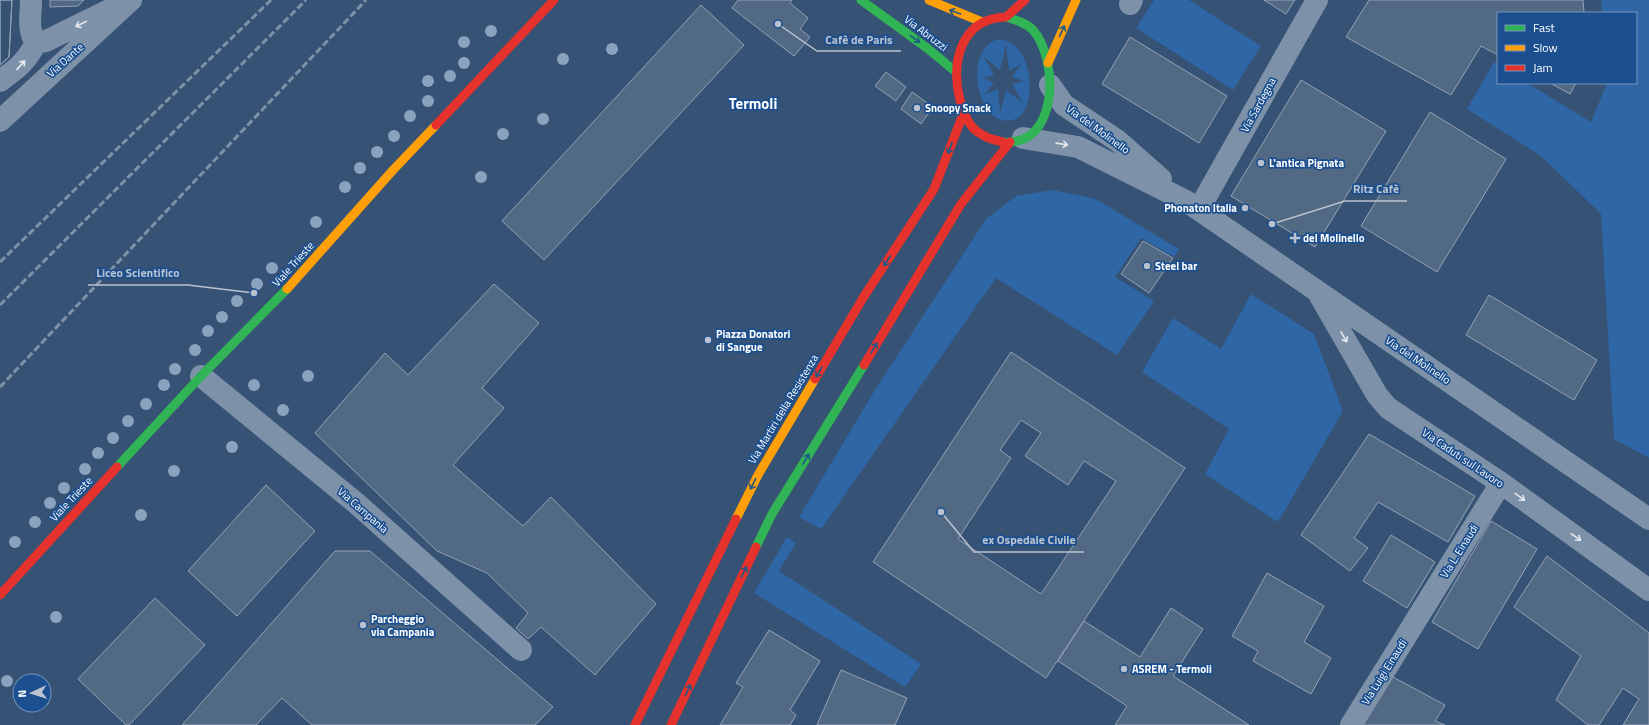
<svg xmlns="http://www.w3.org/2000/svg" width="1649" height="725" font-family="'Titillium Web',sans-serif">
<rect width="100%" height="100%" fill="#365274"/>
<!-- green -->
<path fill="#2f66a5" fill-rule="evenodd" d="M 1154,0 L 1189,0 L 1261,46 L 1233,90 L 1136,28 Z
M 1601,0 L 1649,0 L 1649,458 L 1614,439 L 1601,214 L 1541,156 L 1467,109 L 1494,62 L 1498,65 L 1498,83 L 1527,83 L 1591,122 L 1607,83 L 1636,83 L 1636,13 L 1602,13 Z
M 996,40 C 1033,35 1041,112 1013,120 C 978,129 962,53 996,40 ZM 1006,44 L 1009,71 L 1021,64 L 1012,77 L 1024,81 L 1012,84 L 1023,103 L 1006,90 L 1000,114 L 998,89 L 985,94 L 994,83 L 983,78 L 994,75 L 984,57 L 1000,70 Z
M 1053,190 L 1096,199 L 1179,249 L 1174,257 L 1141,238 L 1115,277 L 1154,301 L 1117,355 L 996,278 L 821,529 L 799,517 L 875,390 L 986,219 L 1016,196 Z
M 1251,294 L 1314,334 L 1343,411 L 1278,522 L 1205,474 L 1229,429 L 1142,372 L 1173,318 L 1221,349 Z
M 787,537 L 796,543 L 779,571 L 921,664 L 905,687 L 754,593 Z"/>
<!-- building -->
<path fill="#526984" stroke="#92a2b6" fill-rule="evenodd" d="M 0,0 L 12,0 L 9,57 L 0,65 Z
M 0,0 L 12,0 L 9,57 L 0,65 Z
M 50,0 L 84,0 L 78,6 L 50,7 Z
M 738,0 L 792,0 L 790,3 L 808,18 L 800,29 L 810,37 L 794,56 L 732,8 Z
M 1264,0 L 1295,0 L 1286,14 Z
M 1369,0 L 1583,0 L 1584,13 L 1498,13 L 1498,55 L 1481,46 L 1451,95 L 1346,37 Z
M 701,5 L 744,45 L 544,260 L 502,221 Z
M 1130,37 L 1227,96 L 1199,143 L 1102,84 Z
M 886,72 L 906,87 L 896,101 L 875,86 Z
M 1301,80 L 1386,131 L 1315,247 L 1231,196 Z
M 1550,83 L 1576,83 L 1570,94 Z
M 912,92 L 933,107 L 921,124 L 901,109 Z
M 1430,112 L 1506,159 L 1437,272 L 1361,226 Z
M 1143,241 L 1173,258 L 1149,293 L 1121,274 Z
M 494,284 L 539,323 L 482,388 L 504,408 L 453,465 L 523,526 L 551,497 L 656,604 L 595,675 L 541,627 L 528,639 L 516,628 L 528,613 L 487,573 L 437,551 L 315,433 L 385,353 L 408,375 Z
M 1489,295 L 1597,360 L 1574,400 L 1466,335 Z
M 1011,352 L 1185,468 L 1046,678 L 873,562 ZM 1021,420 L 1041,433 L 1025,456 L 1068,485 L 1084,461 L 1116,481 L 1041,594 L 958,539 L 1011,458 L 1000,450 Z
M 1369,434 L 1475,496 L 1448,542 L 1378,502 L 1354,538 L 1368,548 L 1350,571 L 1301,535 Z
M 266,485 L 315,531 L 237,616 L 188,571 Z
M 1491,521 L 1537,549 L 1478,649 L 1432,622 Z
M 1391,535 L 1435,562 L 1407,608 L 1363,581 Z
M 335,551 L 370,551 L 553,707 L 535,725 L 312,725 L 282,698 L 256,725 L 182,725 Z
M 1547,556 L 1649,633 L 1649,725 L 1623,725 L 1639,699 L 1623,688 L 1599,725 L 1588,725 L 1556,700 L 1581,656 L 1514,607 Z
M 1267,573 L 1324,606 L 1304,642 L 1331,658 L 1311,694 L 1253,661 L 1258,651 L 1232,636 Z
M 155,598 L 205,645 L 129,725 L 126,725 L 78,679 Z
M 1171,608 L 1203,629 L 1173,676 L 1249,725 L 1115,725 L 1127,706 L 1058,661 L 1084,621 L 1140,657 Z
M 769,630 L 820,661 L 790,710 L 796,715 L 790,725 L 720,725 L 743,687 L 736,683 Z
M 841,670 L 907,698 L 895,725 L 817,725 Z
M 1391,676 L 1445,705 L 1435,721 L 1445,725 L 1364,725 L 1360,723 Z"/>
<g fill="none" stroke-linecap="round" stroke-linejoin="round">
<!-- street -->
<path stroke="#7d92a8" stroke-width="22" d="M 31,0 C 31,15 27,30 36,43
M 1130,4 L 1132,0
M 36,43 L 46,41 L 109,10
M 0,81 C 18,68 25,63 36,43
M 1050,85 L 1064,105 L 1118,141 L 1161,179
M 0,121 L 131,0
M 1023,138 L 1078,147 L 1186,201 L 1649,519
M 1199,209 L 1317,0
M 1320,296 L 1377,395 L 1388,408 L 1501,483 L 1649,590
M 201,376 L 356,503 L 521,650
M 1351,725 L 1501,483"/>
<!-- fast -->
<path stroke="#30b455" stroke-width="9" d="M 861,0 L 927,48 L 956,72
M 1003,142 C 1059,147 1059,60 1033,30 C 1026,23 1016,20 1006,17
M 117,467 L 201,376 L 287,289
M 756,547 L 772,514 L 864,365"/>
<!-- slow -->
<path stroke="#ff9f0a" stroke-width="9" d="M 929,0 L 982,22
M 1048,63 L 1076,0
M 287,289 L 394,169 L 436,125
M 736,519 L 758,475 L 815,379"/>
<!-- jam -->
<path stroke="#e5322d" stroke-width="9" d="M 1006,17 L 1025,0
M 436,125 L 554,0
M 1003,142 C 992,140 981,136 973,128 C 966,120 963,110 960,100 C 950,63 961,18 1006,17
M 864,365 L 961,204 L 1010,142
M 815,379 L 863,298 L 934,189 L 964,112
M 0,595 L 117,467
M 635,725 L 736,519
M 671,725 L 756,547"/>
<!-- rail -->
<path stroke="#7e92a7" stroke-width="3" stroke-dasharray="7 3" stroke-linecap="butt" d="M 0,262 L 271,0
M 0,305 L 306,0
M 0,387 L 366,0"/>
</g>
<!-- trees -->
<g fill="#8aa2be">
<circle cx="491" cy="31" r="6"/>
<circle cx="464" cy="42" r="6"/>
<circle cx="612" cy="49" r="6"/>
<circle cx="563" cy="59" r="6"/>
<circle cx="464" cy="63" r="6"/>
<circle cx="450" cy="76" r="6"/>
<circle cx="428" cy="81" r="6"/>
<circle cx="428" cy="101" r="6"/>
<circle cx="410" cy="116" r="6"/>
<circle cx="543" cy="119" r="6"/>
<circle cx="503" cy="134" r="6"/>
<circle cx="394" cy="136" r="6"/>
<circle cx="377" cy="152" r="6"/>
<circle cx="360" cy="168" r="6"/>
<circle cx="481" cy="177" r="6"/>
<circle cx="345" cy="187" r="6"/>
<circle cx="316" cy="222" r="6"/>
<circle cx="272" cy="268" r="6"/>
<circle cx="257" cy="284" r="6"/>
<circle cx="237" cy="301" r="6"/>
<circle cx="222" cy="317" r="6"/>
<circle cx="208" cy="331" r="6"/>
<circle cx="195" cy="350" r="6"/>
<circle cx="175" cy="369" r="6"/>
<circle cx="308" cy="376" r="6"/>
<circle cx="164" cy="385" r="6"/>
<circle cx="254" cy="385" r="6"/>
<circle cx="146" cy="404" r="6"/>
<circle cx="283" cy="410" r="6"/>
<circle cx="128" cy="421" r="6"/>
<circle cx="113" cy="438" r="6"/>
<circle cx="232" cy="447" r="6"/>
<circle cx="98" cy="453" r="6"/>
<circle cx="85" cy="469" r="6"/>
<circle cx="174" cy="471" r="6"/>
<circle cx="64" cy="488" r="6"/>
<circle cx="50" cy="503" r="6"/>
<circle cx="141" cy="515" r="6"/>
<circle cx="35" cy="522" r="6"/>
<circle cx="15" cy="542" r="6"/>
<circle cx="56" cy="617" r="6"/>
<circle cx="7" cy="681" r="6"/>
</g>
<!-- one-way arrows -->
<defs><path id="oneway-shaft" d="M-6 0H5M1.5-3L5.5 0L1.5 3" fill="none" stroke-width="1.6" stroke-linecap="round" stroke-linejoin="round"/></defs>
<g stroke="#1d5989">
<use href="#oneway-shaft" transform="translate(955 12) rotate(-160)"/>
<use href="#oneway-shaft" transform="translate(1062 31) rotate(-66)"/>
<use href="#oneway-shaft" transform="translate(915 39) rotate(36)"/>
<use href="#oneway-shaft" transform="translate(950 148) rotate(111)"/>
<use href="#oneway-shaft" transform="translate(887 261) rotate(123)"/>
<use href="#oneway-shaft" transform="translate(874 348) rotate(-58)"/>
<use href="#oneway-shaft" transform="translate(819 372) rotate(121)"/>
<use href="#oneway-shaft" transform="translate(806 459) rotate(-58)"/>
<use href="#oneway-shaft" transform="translate(753 484) rotate(117)"/>
<use href="#oneway-shaft" transform="translate(744 572) rotate(-65)"/>
<use href="#oneway-shaft" transform="translate(688 690) rotate(-65)"/>
</g>
<g stroke="#e5e9ee">
<use href="#oneway-shaft" transform="translate(81 24) rotate(154)"/>
<use href="#oneway-shaft" transform="translate(21 65) rotate(-47)"/>
<use href="#oneway-shaft" transform="translate(1062 144) rotate(8)"/>
<use href="#oneway-shaft" transform="translate(1344 337) rotate(60)"/>
<use href="#oneway-shaft" transform="translate(1520 497) rotate(36)"/>
<use href="#oneway-shaft" transform="translate(1576 537) rotate(35)"/>
</g>
<!-- markers -->
<g fill="#b9c2ce" stroke="#1b4f8f" stroke-width="1.5">
<circle cx="917" cy="108" r="4"/>
<circle cx="1261" cy="163" r="4"/>
<circle cx="1245" cy="208" r="4"/>
<path d="M1293 232h4v4h4v4h-4v4h-4v-4h-4v-4h4z"/>
<circle cx="1147" cy="266" r="4"/>
<circle cx="708" cy="340" r="4"/>
<circle cx="363" cy="625" r="4"/>
<circle cx="1124" cy="669" r="4"/>
</g>
<g text-anchor="middle" stroke-width="3.5" stroke-linejoin="round" paint-order="stroke">
<!-- street labels -->
<g font-size="11" fill="#fff" stroke="#1b4f8f">
<text transform="translate(926 33) rotate(37)" y="4">Via Abruzzi</text>
<text transform="translate(65 60) rotate(-42)" y="4">Via Dante</text>
<text transform="translate(1258 105) rotate(-61)" y="4">Via Sardegna</text>
<text transform="translate(1098 129) rotate(36)" y="4">Via del Molinello</text>
<text transform="translate(293 264) rotate(-48)" y="4">Viale Trieste</text>
<text transform="translate(1418 360) rotate(34)" y="4">Via del Molinello</text>
<text transform="translate(783 409) rotate(-59)" y="4">Via Martiri della Resistenza</text>
<text transform="translate(1463 458) rotate(34)" y="4">Via Caduti sul Lavoro</text>
<text transform="translate(71 499) rotate(-47)" y="4">Viale Trieste</text>
<text transform="translate(363 510) rotate(41)" y="4">Via Campania</text>
<text transform="translate(1459 551) rotate(-58)" y="4">Via L. Einaudi</text>
<text transform="translate(1384 672) rotate(-58)" y="4">Via Luigi Einaudi</text>
</g>
<!-- poi labels -->
<g font-size="11" font-weight="bold" fill="#fff" stroke="#1b4f8f" text-anchor="start">
<text x="925" y="112">Snoopy Snack</text>
<text x="1269" y="167">L'antica Pignata</text>
<text x="1237" y="212" text-anchor="end">Phonaton Italia</text>
<text x="1303" y="242">del Molinello</text>
<text x="1155" y="270">Steel bar</text>
<text x="716" y="338">Piazza Donatori<tspan x="716" dy="13">di Sangue</tspan></text>
<text x="371" y="623">Parcheggio<tspan x="371" dy="13">via Campania</tspan></text>
<text x="1132" y="673">ASREM - Termoli</text>
</g>
<!-- district labels -->
<g font-size="15" font-weight="bold" fill="#fff" stroke="#1b4f8f">
<text x="753" y="109">Termoli</text>
</g>
</g>
<!-- callouts -->
<path fill="none" stroke="#b9c2ce" stroke-width="1.5" d="M778 24L817 51H901M1272 224L1345 201H1407M254 293L188 285H88M941 512L974 552H1084"/>
<g fill="#b9c2ce" stroke="#1b4f8f" stroke-width="1.5">
<circle cx="778" cy="24" r="4"/>
<circle cx="1272" cy="224" r="4"/>
<circle cx="254" cy="293" r="4"/>
<circle cx="941" cy="512" r="4"/>
</g>
<g font-size="12" text-anchor="middle" font-weight="bold" fill="#b9c2ce" stroke="#1b4f8f" stroke-width="3.5" stroke-linejoin="round" paint-order="stroke">
<text x="859" y="44">Cafè de Paris</text>
<text x="1376" y="193">Ritz Cafè</text>
<text x="138" y="277">Liceo Scientifico</text>
<text x="1029" y="544">ex Ospedale Civile</text>
</g>
<!-- legend -->
<rect x="1497" y="12" width="140" height="72" fill="#1b4f8f" stroke="#7695bc"/>
<rect x="1505" y="25" width="20" height="6" fill="#30b455" stroke="#7695bc"/>
<text x="1533" y="32" font-size="12" fill="#ffffff">Fast</text>
<rect x="1505" y="45" width="20" height="6" fill="#ff9f0a" stroke="#7695bc"/>
<text x="1533" y="52" font-size="12" fill="#ffffff">Slow</text>
<rect x="1505" y="65" width="20" height="6" fill="#e5322d" stroke="#7695bc"/>
<text x="1533" y="72" font-size="12" fill="#ffffff">Jam</text>
<!-- north arrow -->
<g transform="translate(32 693) rotate(266)"><circle r="19" fill="#1b4f8f" stroke="#7695bc"/>
<path d="M0-3L7 15L0 10L-7 15Z" fill="#b9c2ce"/>
<text y="-6" font-size="11" font-weight="bold" text-anchor="middle" fill="#ffffff">N</text>
</g>
</svg>
